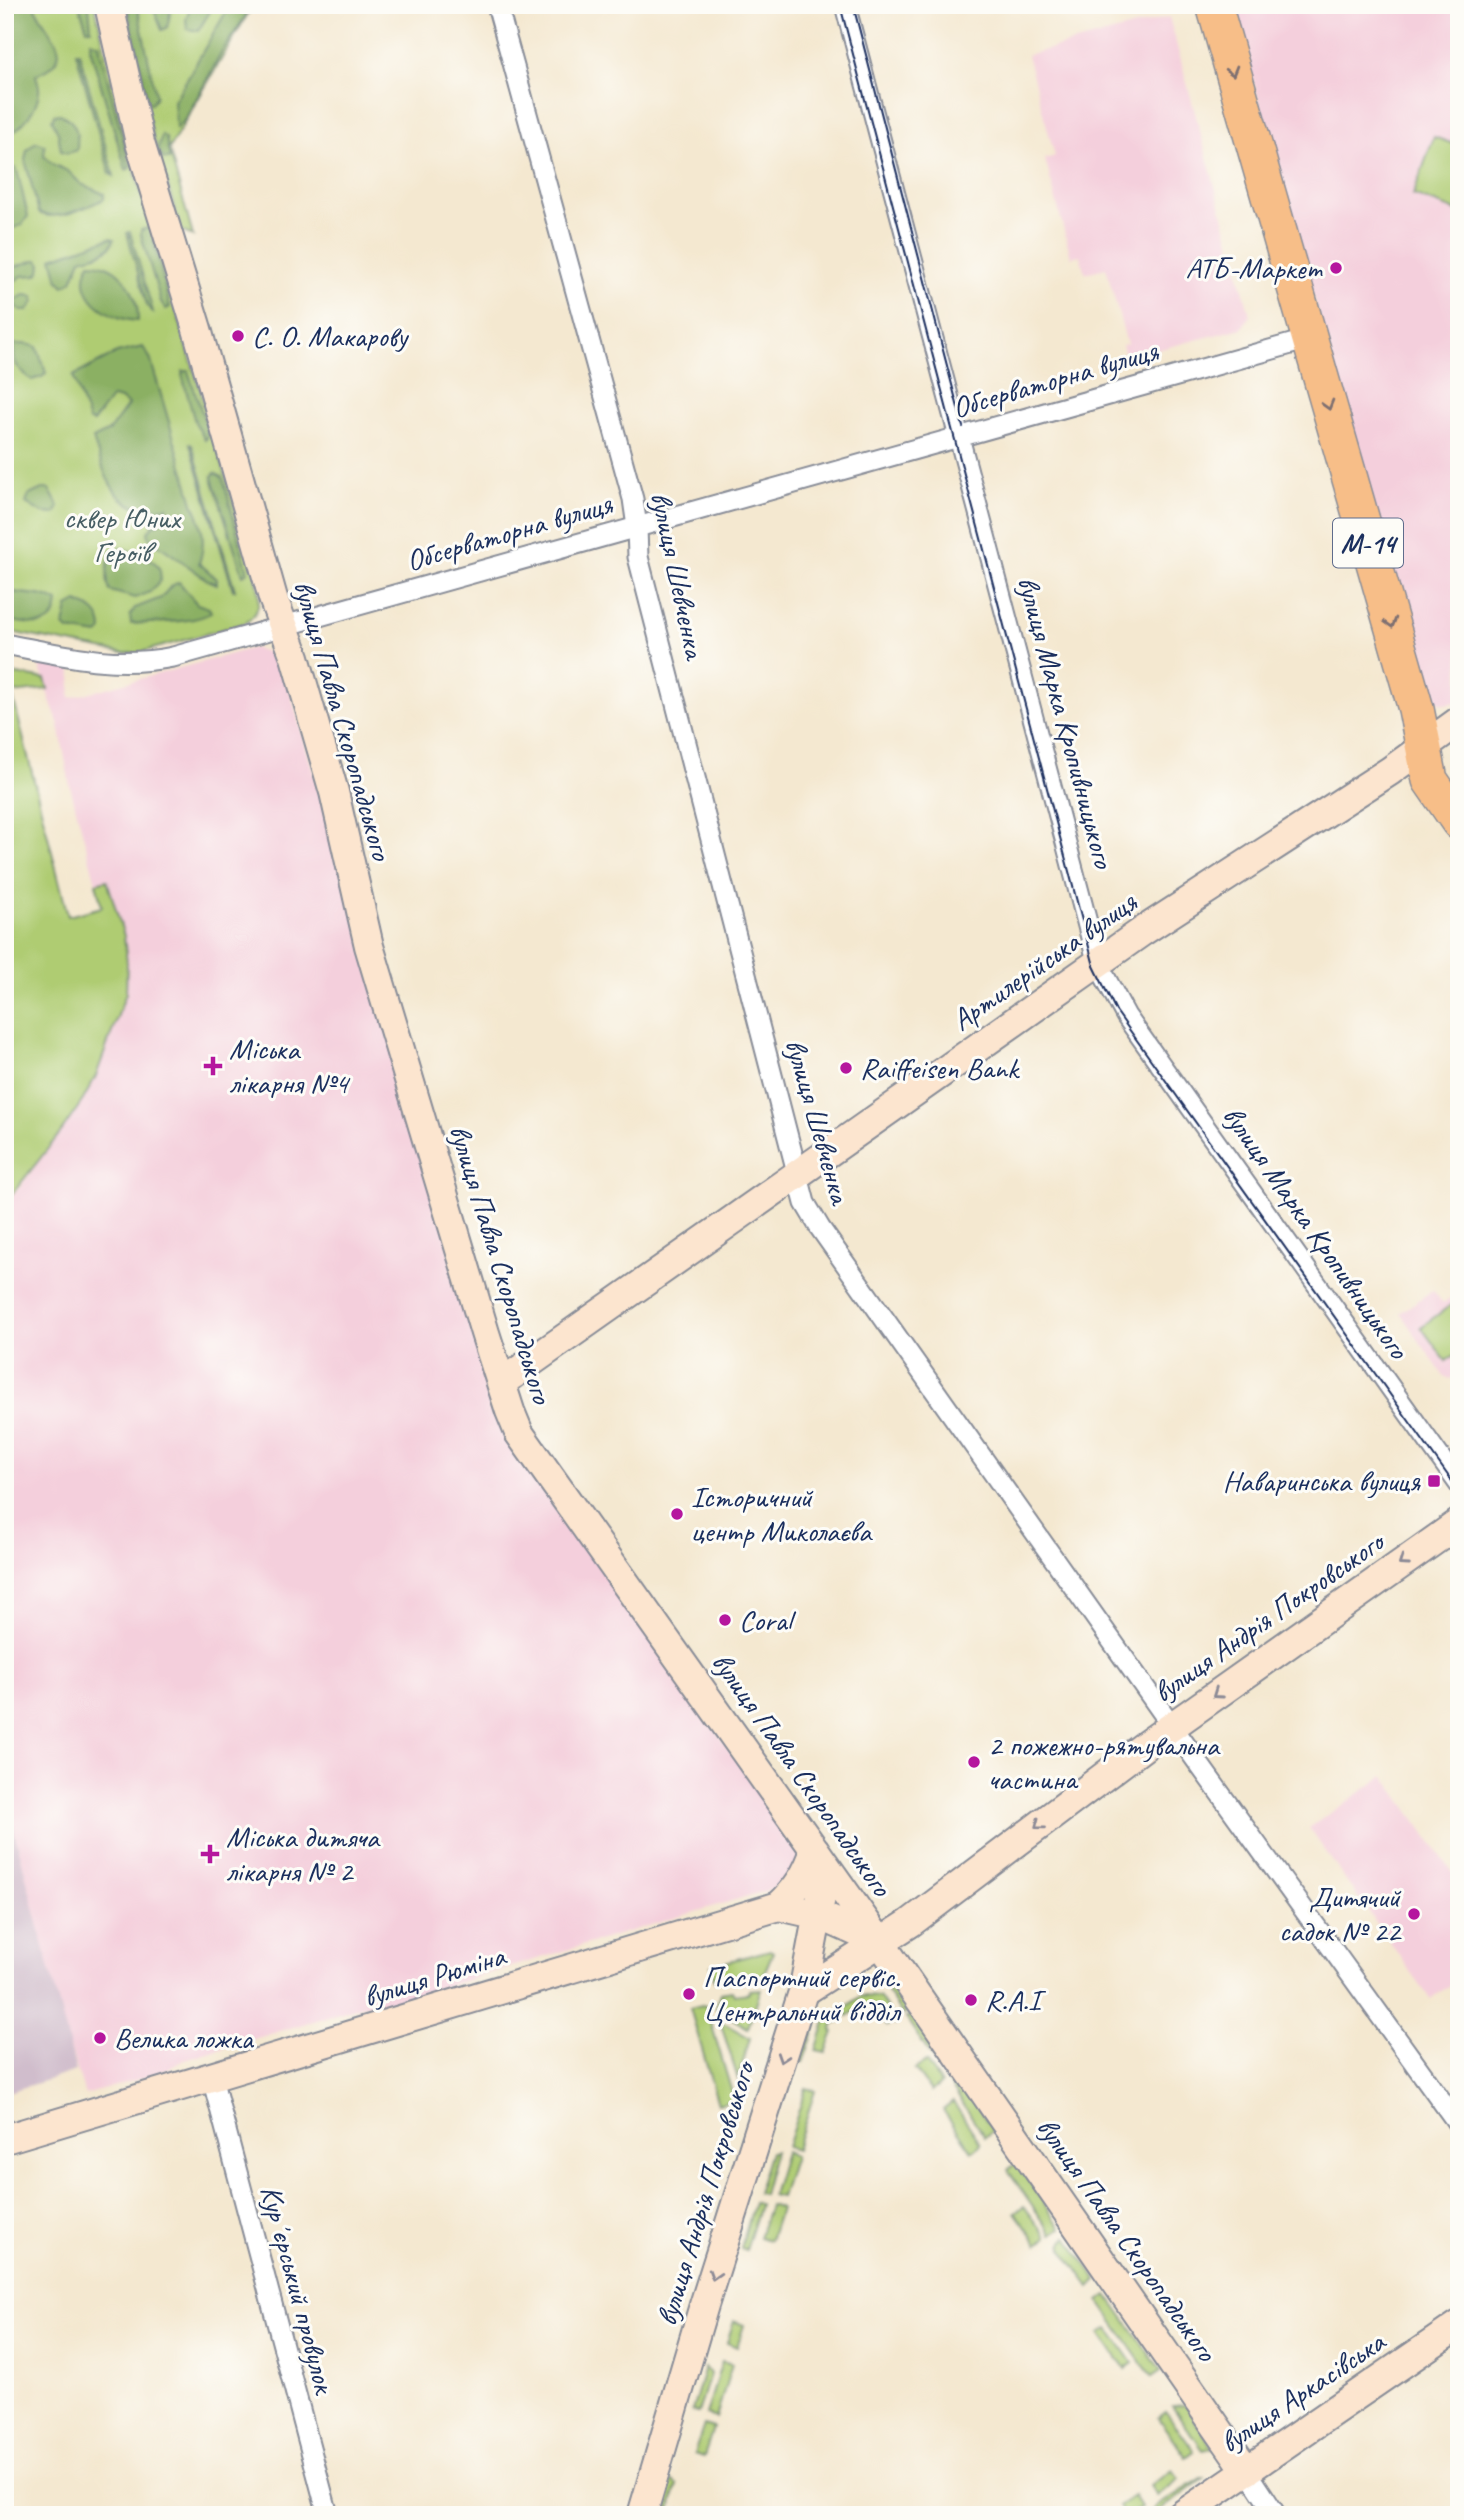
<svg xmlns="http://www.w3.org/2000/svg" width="1464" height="2520" font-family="Caveat,sans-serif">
<rect width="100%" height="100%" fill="#fdfcf7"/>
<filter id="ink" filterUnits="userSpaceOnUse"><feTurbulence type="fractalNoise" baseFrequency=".0143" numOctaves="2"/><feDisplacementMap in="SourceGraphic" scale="14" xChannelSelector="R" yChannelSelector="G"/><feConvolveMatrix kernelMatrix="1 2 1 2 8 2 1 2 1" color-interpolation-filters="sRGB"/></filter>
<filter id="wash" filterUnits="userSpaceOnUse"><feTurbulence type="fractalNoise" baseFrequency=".00686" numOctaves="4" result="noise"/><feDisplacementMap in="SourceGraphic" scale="28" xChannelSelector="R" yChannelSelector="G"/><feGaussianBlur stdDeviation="1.57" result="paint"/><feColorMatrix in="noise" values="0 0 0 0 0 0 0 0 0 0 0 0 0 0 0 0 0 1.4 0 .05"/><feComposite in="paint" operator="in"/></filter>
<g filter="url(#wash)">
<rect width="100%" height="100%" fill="#f4e8d0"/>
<!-- built -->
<path fill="#f4cfdc" d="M 1232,5 L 1459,5 L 1459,702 L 1444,704 L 1435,700 L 1424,689 Z
M 1169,17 L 1250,315 L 1242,328 L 1126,358 L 1122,345 L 1127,344 L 1106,268 L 1085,273 L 1080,255 L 1071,257 L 1045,159 L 1055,156 L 1027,55 Z
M 253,648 L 274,654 L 281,661 L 501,1418 L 786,1833 L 799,1855 L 797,1870 L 779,1886 L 765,1891 L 377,2007 L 372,2003 L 185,2060 L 159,2073 L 85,2095 L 65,2032 L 5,1795 L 5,1207 L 61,1132 L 96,1076 L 107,881 L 96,883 L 70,786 L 59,725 L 46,689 L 48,688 L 37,662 L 72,669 L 70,698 Z
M 1433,1290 L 1443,1304 L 1459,1293 L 1459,1375 L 1450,1379 L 1443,1375 L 1400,1313 Z
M 1384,1776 L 1459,1881 L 1459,1979 L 1430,1999 L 1309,1828 Z"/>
<!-- industrial -->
<path fill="#d0bdcc" d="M 5,1795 L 76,2071 L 5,2093 Z"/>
<!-- green -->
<path fill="#afcc72" stroke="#657e68" stroke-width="2" d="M 5,5 L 95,5 L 125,138 L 258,585 C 260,601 260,614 245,623 L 138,653 L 122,653 L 5,631 Z
M 123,5 L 253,5 L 169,149 L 193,236 L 181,231 L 152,133 Z
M 1434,137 L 1459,146 L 1459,212 L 1413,195 Z
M 5,672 L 45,679 L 48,689 L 12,693 L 68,916 L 102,907 L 96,883 L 107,880 L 124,936 L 127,963 L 126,993 L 96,1076 L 83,1100 L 61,1132 L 5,1203 Z
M 1459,1299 L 1459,1352 L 1446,1361 L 1421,1327 Z
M 770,1950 L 773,1952 L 763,1976 L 748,1978 L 747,1974 L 731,1976 L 731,1980 L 715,1981 L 711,1966 Z
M 892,1985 L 909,2010 L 903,2015 L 887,1992 Z
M 761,1989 L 748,2028 L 716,2009 L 720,1993 L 732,1991 L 734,1995 L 749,1993 L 749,1990 Z
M 861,1996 L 879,1997 L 897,2023 L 895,2025 L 892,2022 L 887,2026 L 873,2006 L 865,2004 L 848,2016 L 844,2009 Z
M 702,2005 L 706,2006 L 733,2096 L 732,2100 L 718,2104 L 690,2008 Z
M 838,2013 L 843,2020 L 833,2025 L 832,2031 L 834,2032 L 826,2053 L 816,2051 L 825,2022 Z
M 912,2014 L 993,2130 L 985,2137 L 906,2018 Z
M 809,2020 L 817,2023 L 803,2062 L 798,2058 Z
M 720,2021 L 750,2038 L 738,2079 Z
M 926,2062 L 941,2084 L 931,2091 L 915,2069 Z
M 806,2088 L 815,2091 L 796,2150 L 787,2147 Z
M 953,2102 L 981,2144 L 972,2151 L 943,2110 Z
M 775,2151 L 763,2194 L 757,2193 L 770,2152 Z
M 785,2152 L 794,2156 L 781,2197 L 772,2195 Z
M 1016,2163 L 1061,2228 L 1052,2234 L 1008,2170 Z
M 754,2203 L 760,2205 L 746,2250 L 741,2248 Z
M 770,2205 L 780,2209 L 770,2240 L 759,2237 Z
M 1024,2206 L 1047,2237 L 1038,2244 L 1015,2212 Z
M 1067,2237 L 1097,2280 L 1090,2287 L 1062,2248 L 1062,2243 Z
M 1108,2295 L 1161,2371 L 1152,2377 L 1099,2301 Z
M 734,2321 L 744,2325 L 737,2347 L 727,2343 Z
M 1109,2328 L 1133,2363 L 1125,2369 L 1100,2333 Z
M 722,2361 L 732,2364 L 716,2418 L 706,2415 Z
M 705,2367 L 710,2374 L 698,2413 L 692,2411 Z
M 1185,2405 L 1213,2448 L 1203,2450 L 1172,2406 Z
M 1166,2412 L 1194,2451 L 1186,2457 L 1158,2418 Z
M 704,2425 L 713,2428 L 704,2457 L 694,2454 Z
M 1172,2470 L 1179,2479 L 1157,2496 L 1150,2486 Z
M 1201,2478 L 1204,2478 L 1157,2513 L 1153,2509 Z
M 671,2480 L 678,2485 L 668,2515 L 660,2515 Z
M 1134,2496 L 1141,2507 L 1130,2515 L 1124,2515 L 1119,2506 Z"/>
<!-- forest -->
<path fill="#8bb064" stroke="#537061" stroke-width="2" d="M 5,5 L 34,5 C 46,34 82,56 36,75 C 37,80 40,87 39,92 C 37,108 25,124 13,132 L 5,123 Z
M 79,5 L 89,5 L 91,29 L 87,29 Z
M 127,5 L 137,5 L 156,96 L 151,104 L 148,104 Z
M 152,5 L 172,5 L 167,28 L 162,30 Z
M 191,5 L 214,5 L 198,31 L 187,29 L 186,19 Z
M 230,5 L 253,5 L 223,50 L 185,120 L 176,128 L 174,101 Z
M 90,41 L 99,44 L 101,54 L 130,168 L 126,170 L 90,48 Z
M 76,52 L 79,52 L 114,176 L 110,174 Z
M 60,114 C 77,121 78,133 77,150 L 68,153 L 61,151 L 58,132 L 52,120 L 54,115 Z
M 162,135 L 166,138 L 170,159 L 163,159 L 158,149 Z
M 36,142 L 45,145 L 44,156 L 54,165 L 68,171 L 81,184 L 104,194 L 104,199 C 86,207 58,222 39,213 L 25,160 L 27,150 Z
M 13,168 L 16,168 L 18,174 L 28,216 L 22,225 L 5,231 L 5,185 Z
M 148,228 L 151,229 L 170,307 L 166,309 L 161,302 L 141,235 L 141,230 Z
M 130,232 L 153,312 L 147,306 L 127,233 Z
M 110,238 L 114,239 C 110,254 94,255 81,259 L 72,281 L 64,286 L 58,280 L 52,258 Z
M 35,260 L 38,260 L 41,264 L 40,272 L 36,275 L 22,276 L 6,287 L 5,270 Z
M 90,263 C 120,263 139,292 138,321 C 109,320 71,295 90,263 Z
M 24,295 L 33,296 L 34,302 L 27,311 L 21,311 L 11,302 Z
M 14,344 L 27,344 L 37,347 L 46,373 L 42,377 L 32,380 C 17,370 12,362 14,344 Z
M 143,347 L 150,358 L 194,506 C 203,524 206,543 199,563 L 217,579 L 217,584 L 209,581 L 149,538 L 148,532 L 153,525 L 167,518 L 167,507 C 115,518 106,478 93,439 L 109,431 L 128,405 L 121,399 L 112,397 L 93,422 L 89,421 L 73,376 L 117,353 Z
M 183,371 L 188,371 L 206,424 L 208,437 L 205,440 L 195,422 L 182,375 Z
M 190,444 L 192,445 L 235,590 L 233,590 Z
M 215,473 L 222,477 L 225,486 L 248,572 L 243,575 L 213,481 L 212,476 Z
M 42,489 L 49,489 L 59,507 L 55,514 L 42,513 L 26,503 L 29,495 Z
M 116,548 C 127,549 154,557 159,568 C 161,571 160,576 161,580 L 150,592 L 135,598 L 110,591 C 105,579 108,563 110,551 Z
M 179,582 L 197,604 L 209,608 L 211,612 C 196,624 152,622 131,624 L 130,615 L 135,608 L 161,598 L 171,586 Z
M 5,590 C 24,596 41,591 58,602 C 55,634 28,624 5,619 Z
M 77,602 C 90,607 102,614 102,630 L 98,635 L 68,630 L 64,626 L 68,607 Z"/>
</g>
<g filter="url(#ink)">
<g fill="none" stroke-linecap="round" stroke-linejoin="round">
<!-- street casing -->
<g stroke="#888c97" stroke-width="23">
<path id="street" d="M 497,5 L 633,499 L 637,527 L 638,557 L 805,1203 L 820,1228 L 1196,1760 L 1459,2125
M 845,5 L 1098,964 L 1126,1016 L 1459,1484
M 5,644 C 63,655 114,669 173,657 L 1309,339
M 212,2078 L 328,2515
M 1247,2471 L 1276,2515"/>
</g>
<!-- secondary casing -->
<g stroke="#888c97" stroke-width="32">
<path id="secondary" d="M 109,5 L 140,143 L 197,329 L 273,598 L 295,657 L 334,792 L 369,946 L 485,1333 L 510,1411 L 519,1433 L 880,1942 L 1247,2471
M 501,1382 L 514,1374 L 1143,931 L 1390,771 L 1459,721
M 779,1906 C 797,1889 807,1874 815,1850
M 803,1992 L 910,1923 L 1147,1744 L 1459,1523
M 5,2139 L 779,1906 L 819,1915 L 877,1941
M 642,2515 L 704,2305 L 803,1992 L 821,1897 L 821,1878 L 817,1856
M 1182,2515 L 1459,2325"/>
</g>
<!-- highway casing -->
<g stroke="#888c97" stroke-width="38">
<path id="highway" d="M 1214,5 L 1416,709 L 1430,780 L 1459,822"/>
</g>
<!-- street -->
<use href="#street" stroke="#fff" stroke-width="19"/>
<!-- secondary -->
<use href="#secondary" stroke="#fce5cf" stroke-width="28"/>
<!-- highway -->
<use href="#highway" stroke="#f7be88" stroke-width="35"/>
<!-- tram -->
<path stroke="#1b2f5e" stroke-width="2" d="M 840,5 L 1094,966 L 1116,1011 L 1459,1491
M 853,5 L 963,427"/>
</g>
<!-- one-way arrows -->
<defs><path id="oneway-chevron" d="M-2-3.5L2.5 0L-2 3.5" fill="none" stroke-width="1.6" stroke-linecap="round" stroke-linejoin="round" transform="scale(1.75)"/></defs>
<g stroke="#7e6f71">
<use href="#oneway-chevron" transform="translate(1232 71) rotate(74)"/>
<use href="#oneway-chevron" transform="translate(1328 405) rotate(74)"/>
<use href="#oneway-chevron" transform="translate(1391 623) rotate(74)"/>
</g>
<g stroke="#8c8a96">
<use href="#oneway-chevron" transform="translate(1403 1562) rotate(145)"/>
<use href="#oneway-chevron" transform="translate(1217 1694) rotate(145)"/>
<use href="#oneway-chevron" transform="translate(1039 1825) rotate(143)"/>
<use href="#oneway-chevron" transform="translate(782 2058) rotate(108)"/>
<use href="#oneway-chevron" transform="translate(714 2275) rotate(107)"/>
</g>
</g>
<!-- markers -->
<g fill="#b5179e" stroke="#fdfcf7" stroke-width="2.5">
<circle cx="1336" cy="268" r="7"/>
<circle cx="238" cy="336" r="7"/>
<path d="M209.5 1055.5h7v7h7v7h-7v7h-7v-7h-7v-7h7z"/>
<circle cx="846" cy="1068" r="7"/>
<rect x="1427" y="1474" width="14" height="14" rx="3.5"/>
<circle cx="677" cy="1514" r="7"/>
<circle cx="725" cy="1620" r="7"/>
<circle cx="974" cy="1762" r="7"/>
<path d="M206.5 1843.5h7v7h7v7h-7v7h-7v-7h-7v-7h7z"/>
<circle cx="1414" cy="1914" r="7"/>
<circle cx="689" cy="1994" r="7"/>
<circle cx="971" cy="2000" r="7"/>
<circle cx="100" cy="2038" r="7"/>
</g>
<g text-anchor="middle" stroke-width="6" stroke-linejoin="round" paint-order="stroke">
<!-- shield labels -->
<rect fill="#fdfcf7" stroke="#5f6c8c" stroke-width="2" x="1333" y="518.5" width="70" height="49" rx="5"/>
<g font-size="28" font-weight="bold" fill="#1b2f5e">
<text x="1368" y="553">М-14</text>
</g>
<!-- poi labels -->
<g font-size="30" fill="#1b2f5e" stroke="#fdfcf7" text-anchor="start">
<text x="1322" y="278" text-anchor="end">АТБ-Маркет</text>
<text x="252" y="346">С. О. Макарову</text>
<text x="229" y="1059">Міська<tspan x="229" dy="34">лікарня №4</tspan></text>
<text x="860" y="1078">Raiffeisen Bank</text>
<text x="1420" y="1491" text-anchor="end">Наваринська вулиця</text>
<text x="691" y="1507">Історичний<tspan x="691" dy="34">центр Миколаєва</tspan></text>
<text x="739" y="1630">Coral</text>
<text x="988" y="1755">2 пожежно-рятувальна<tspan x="988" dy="34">частина</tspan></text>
<text x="226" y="1847">Міська дитяча<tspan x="226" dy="34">лікарня № 2</tspan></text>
<text x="1400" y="1907" text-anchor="end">Дитячий<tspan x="1400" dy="34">садок № 22</tspan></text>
<text x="703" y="1987">Паспортний сервіс.<tspan x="703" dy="34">Центральний відділ</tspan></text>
<text x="985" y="2010">R.A.I</text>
<text x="114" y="2048">Велика ложка</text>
</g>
<!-- street labels -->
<g font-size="30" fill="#1b2f5e" stroke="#fdfcf7">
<text transform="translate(1055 379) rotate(-16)" y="10">Обсерваторна вулиця</text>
<text transform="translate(509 532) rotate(-16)" y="10">Обсерваторна вулиця</text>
<text transform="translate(678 575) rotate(78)" y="10">вулиця Шевченка</text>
<text transform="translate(343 720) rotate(74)" y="10">вулиця Павла Скоропадського</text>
<text transform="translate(1066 722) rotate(75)" y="10">вулиця Марка Кропивницького</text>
<text transform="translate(1044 961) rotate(-35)" y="10">Артилерійська вулиця</text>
<text transform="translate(818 1121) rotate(74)" y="10">вулиця Шевченка</text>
<text transform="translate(1316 1232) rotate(55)" y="10">вулиця Марка Кропивницького</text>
<text transform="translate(501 1264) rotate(73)" y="10">вулиця Павла Скоропадського</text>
<text transform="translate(1268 1617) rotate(-35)" y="10">вулиця Андрія Покровського</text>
<text transform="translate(802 1774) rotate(55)" y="10">вулиця Павла Скоропадського</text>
<text transform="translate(434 1976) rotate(-17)" y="10">вулиця Рюміна</text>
<text transform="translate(705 2194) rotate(-73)" y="10">вулиця Андрія Покровського</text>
<text transform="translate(1127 2239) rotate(55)" y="10">вулиця Павла Скоропадського</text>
<text transform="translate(298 2289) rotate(75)" y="10">Курʼєрський провулок</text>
<text transform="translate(1302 2392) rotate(-34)" y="10">вулиця Аркасівська</text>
</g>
<!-- park labels -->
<g font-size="30" fill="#475e64" stroke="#fdfcf7">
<text x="122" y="528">сквер Юних<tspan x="122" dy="34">Героїв</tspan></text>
</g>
</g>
<!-- margin -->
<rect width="1464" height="2520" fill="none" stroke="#fdfcf7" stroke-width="28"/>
</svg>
